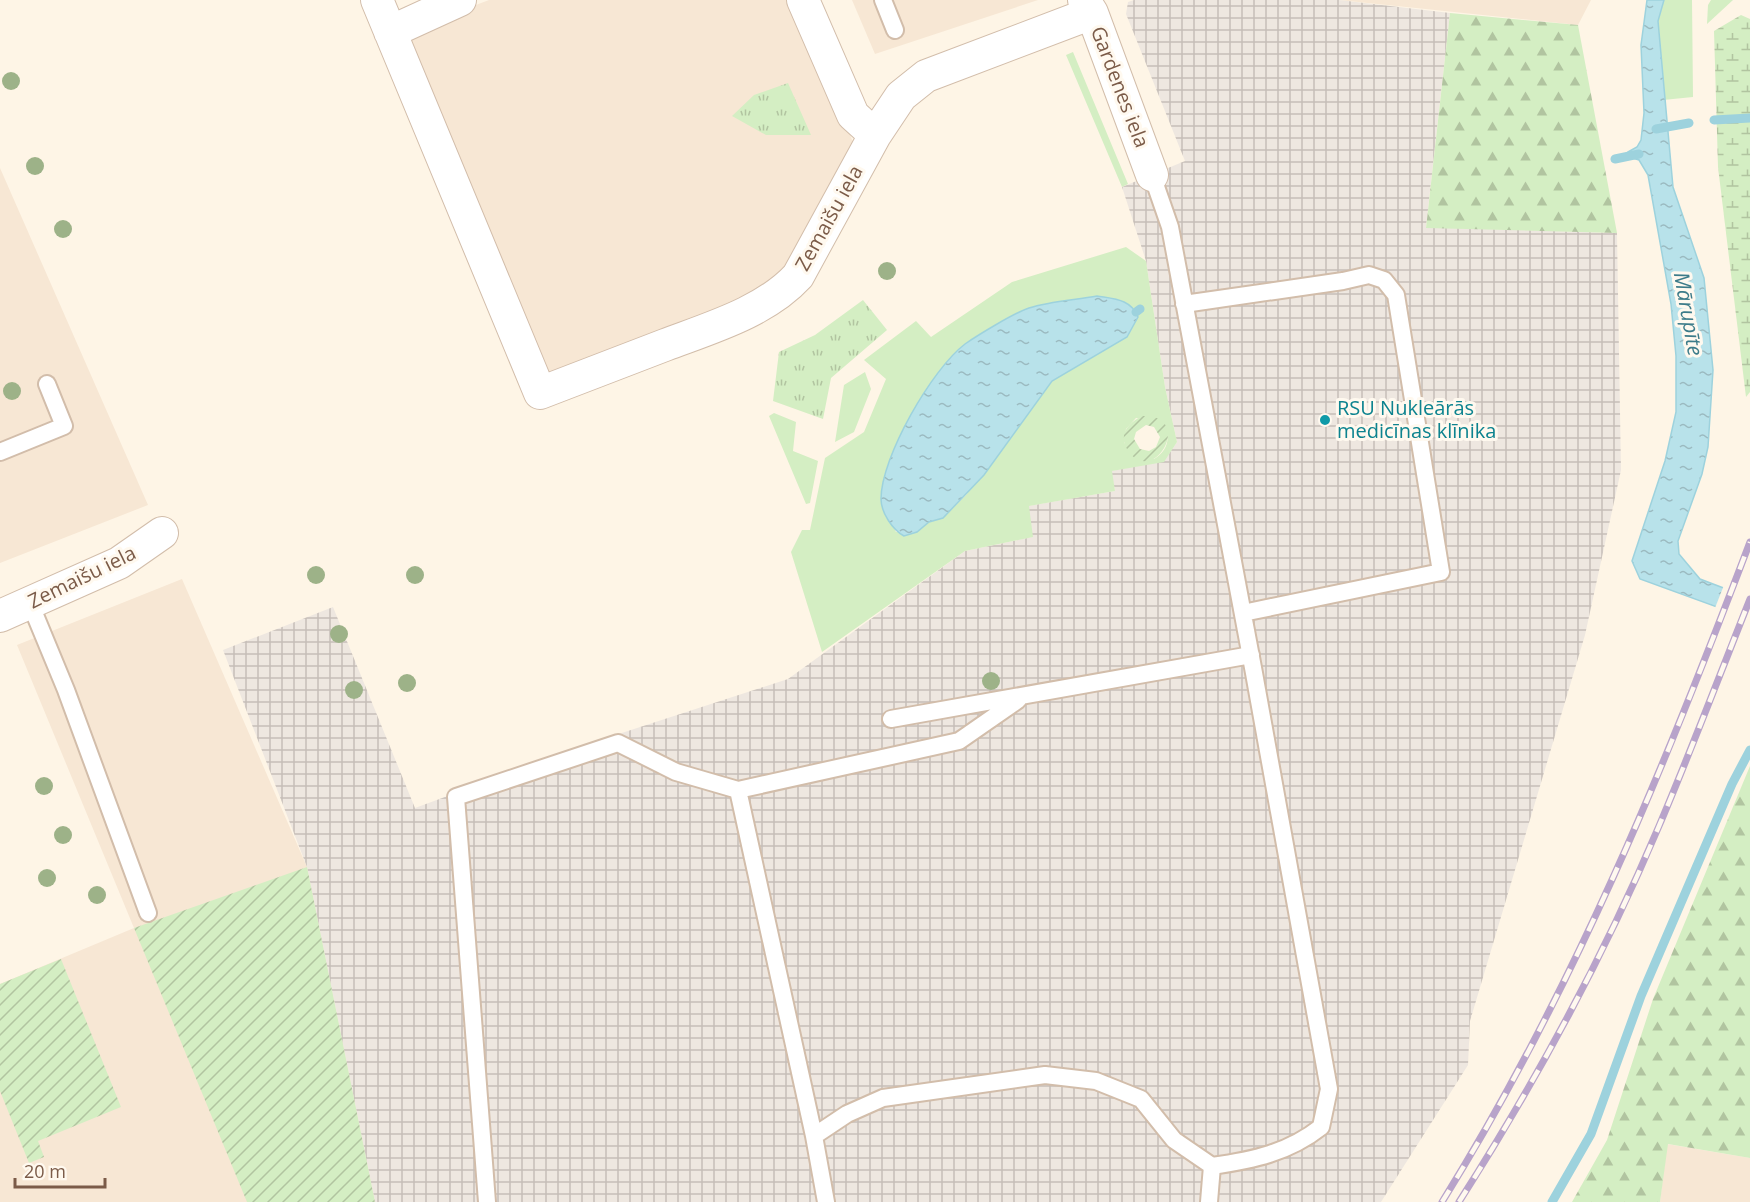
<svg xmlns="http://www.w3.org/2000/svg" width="1750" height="1202" font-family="'Open Sans',sans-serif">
<defs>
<pattern id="industrial-grid" width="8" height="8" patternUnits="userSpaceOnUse" patternTransform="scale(1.5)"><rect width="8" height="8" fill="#eee7e0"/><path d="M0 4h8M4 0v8" fill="none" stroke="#c6beb8"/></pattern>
<pattern id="forest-firs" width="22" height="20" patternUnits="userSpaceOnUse" patternTransform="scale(1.5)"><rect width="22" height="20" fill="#d4eec3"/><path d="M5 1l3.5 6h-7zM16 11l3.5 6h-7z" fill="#b1c4a0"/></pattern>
<pattern id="wetland-marsh" width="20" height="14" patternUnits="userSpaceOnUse" patternTransform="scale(1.5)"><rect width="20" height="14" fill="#d4eec3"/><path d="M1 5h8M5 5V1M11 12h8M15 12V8" fill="none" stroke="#b1c4a0"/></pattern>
<pattern id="park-tufts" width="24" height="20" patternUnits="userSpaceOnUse" patternTransform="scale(1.5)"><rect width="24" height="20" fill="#d4eec3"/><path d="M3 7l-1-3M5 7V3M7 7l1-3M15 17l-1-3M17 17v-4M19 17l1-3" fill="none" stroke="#b1c4a0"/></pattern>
<pattern id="garden-furrows" width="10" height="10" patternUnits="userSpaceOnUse" patternTransform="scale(1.5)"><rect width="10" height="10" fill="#d4eec3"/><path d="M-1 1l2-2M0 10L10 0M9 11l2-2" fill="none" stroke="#b1c4a0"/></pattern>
<pattern id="water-ripples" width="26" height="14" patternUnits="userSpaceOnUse" patternTransform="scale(1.5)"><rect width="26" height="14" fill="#b8e2ea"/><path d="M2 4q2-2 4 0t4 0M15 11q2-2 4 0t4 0" fill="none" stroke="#9bbac0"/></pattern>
</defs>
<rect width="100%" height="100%" fill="#fef5e6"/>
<!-- residential -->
<path fill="#f7e7d4" d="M 489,0 L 793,0 L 853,142 L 850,157 L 792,269 L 763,293 L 551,379 L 405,32 Z
M 852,0 L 1038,0 L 875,54 Z
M 1339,0 L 1591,0 L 1578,25 Z
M 0,168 L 148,505 L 0,563 Z
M 182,579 L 307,867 L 375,1202 L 0,1202 L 0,984 L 134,928 L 17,645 Z
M 1667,1144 L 1750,1158 L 1750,1202 L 1660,1202 Z"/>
<!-- industrial -->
<path fill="url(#industrial-grid)" d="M 1134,0 L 1339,0 L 1450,13 L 1426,227 L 1617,233 L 1621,470 L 1585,635 L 1470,1021 L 1468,1065 L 1381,1202 L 375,1202 L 307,867 L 223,650 L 333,607 L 415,808 L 594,742 L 788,679 L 965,551 L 1032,537 L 1028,506 L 1115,491 L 1111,471 L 1164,461 L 1177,442 L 1165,387 L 1146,261 L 1122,187 L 1185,161 L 1126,14 L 1128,2 Z"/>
<!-- grass -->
<path fill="#d4eec3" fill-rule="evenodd" d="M 1664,0 L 1692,0 L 1693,97 L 1663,100 L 1658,20 Z
M 1711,0 L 1733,0 L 1707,24 L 1708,5 Z
M 1073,52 L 1128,184 L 1122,187 L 1066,55 Z
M 1126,247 L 1146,261 L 1165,387 L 1177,442 L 1164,462 L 1112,471 L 1115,491 L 1029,506 L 1033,537 L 965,551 L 822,652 L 791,552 L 802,530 L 810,530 L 825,458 L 864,432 L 886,379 L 864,360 L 916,321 L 931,337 L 1012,282 ZM 1029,308 L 1133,308 L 1138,317 L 1127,337 L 1052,381 L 966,495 L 943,518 L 929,522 L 917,532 L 896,532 C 891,521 882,513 881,499 C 881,457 932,370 965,344 C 983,330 1008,320 1029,308 ZM 1136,418 L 1162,423 C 1172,436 1168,451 1154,459 L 1124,443 L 1126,429 Z
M 865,372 L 871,389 L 854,432 L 835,442 L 844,385 Z
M 774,413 L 796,422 L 793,451 L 818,461 L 810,503 L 806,504 L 769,416 Z"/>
<!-- forest -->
<path fill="url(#forest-firs)" d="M 1450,13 L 1578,25 L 1617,233 L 1426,228 Z
M 1750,766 L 1750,1158 L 1668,1144 L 1660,1202 L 1572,1202 L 1607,1140 L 1653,999 Z"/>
<!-- wetland -->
<path fill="url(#wetland-marsh)" d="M 1741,15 L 1750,19 L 1750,392 L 1746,397 L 1718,167 L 1714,31 Z"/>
<!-- park -->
<path fill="url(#park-tufts)" d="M 788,83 L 811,135 L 766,135 L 732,116 L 754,95 Z
M 863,300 L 887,330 L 831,378 L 823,419 L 773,401 L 779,352 L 815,335 Z"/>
<!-- garden -->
<path fill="url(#garden-furrows)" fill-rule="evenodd" d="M 1143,416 C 1196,415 1152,490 1127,449 C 1118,435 1129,421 1143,416 ZM 1146,425 L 1154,427 L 1160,437 L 1156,447 L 1149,451 L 1140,449 L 1134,439 L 1136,432 Z
M 307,867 L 375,1202 L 247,1202 L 134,928 Z
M 61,959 L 121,1107 L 38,1141 L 44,1157 L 29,1163 L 0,1091 L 0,984 Z"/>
<!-- water -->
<path fill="url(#water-ripples)" stroke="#9dd2dd" stroke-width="1.5" d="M 1647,0 L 1664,0 L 1658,21 L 1673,187 L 1704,278 L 1713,370 L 1708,447 L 1702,474 L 1678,541 L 1679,554 L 1700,579 L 1750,598 L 1750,619 L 1640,579 L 1632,561 L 1665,461 L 1676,412 L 1676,356 L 1671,304 L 1648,175 L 1639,160 L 1629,157 L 1628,152 L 1637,147 L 1641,140 L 1644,113 L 1641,45 Z
M 1097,296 C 1114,299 1131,299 1138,317 L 1127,337 L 1052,381 L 984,475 L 943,518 L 929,522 L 917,532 L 904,536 C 893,530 881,513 881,499 C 881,457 932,369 965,344 C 978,335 1014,313 1029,308 C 1050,301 1075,300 1097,296 Z"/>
<!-- pier -->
<path fill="#fef5e6" d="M 1724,585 L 1750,595 L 1750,622 L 1715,608 Z"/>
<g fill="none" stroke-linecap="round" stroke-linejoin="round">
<!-- stream -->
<path stroke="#9dd2dd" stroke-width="9" d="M 1714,120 L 1750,118
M 1656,129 L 1689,123
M 1615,159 L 1639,154
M 1136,312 L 1140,309
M 1552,1202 L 1591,1134 L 1641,996 L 1732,784 L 1750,750"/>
<!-- service casing -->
<g stroke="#d2bdaa" stroke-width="20">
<path id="service" d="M 883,0 L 895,30
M 1184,304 L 1343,281 L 1369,275 L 1384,280 L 1396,295 L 1441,572 L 1243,613
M 0,452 L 64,426 L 47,384
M 30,603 L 66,690 L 148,913
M 891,719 L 1251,655
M 738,790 L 959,741 L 1018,700
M 487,1202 L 456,797 L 618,743 L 676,772 L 738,790 L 814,1136
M 826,1202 L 814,1136 L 847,1114 L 883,1098 L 1045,1075 L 1096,1081 L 1141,1099 L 1174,1140 L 1212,1166 C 1253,1160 1288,1153 1321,1127 L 1329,1089 L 1254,673 L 1170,227 L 1152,175
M 1209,1202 L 1212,1166"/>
</g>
<!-- minor casing -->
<g stroke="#d2bdaa" stroke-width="34">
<path id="minor" d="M 377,0 L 540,393 C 582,377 623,361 665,345 C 710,328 765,312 798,276 L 875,135 L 901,96 L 926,76 L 1092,13
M 803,0 L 853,115 L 875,135
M 1084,0 L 1092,13 L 1152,175
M 390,32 L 460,0
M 0,616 L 119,563 L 162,533"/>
</g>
<!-- service -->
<use href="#service" stroke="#fff" stroke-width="16"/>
<!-- minor -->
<use href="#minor" stroke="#fff" stroke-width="32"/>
<!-- rail casing -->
<g stroke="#b8a3ca" stroke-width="7">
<path id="rail" d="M 1442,1202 C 1571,995 1664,769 1750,542
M 1459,1202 C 1535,1083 1604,956 1659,826 C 1691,751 1720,674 1750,599"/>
</g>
<!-- rail -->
<use href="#rail" stroke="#fff9ef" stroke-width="4.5" stroke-dasharray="14" stroke-linecap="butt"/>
</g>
<!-- trees -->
<g fill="#9db288">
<circle cx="11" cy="81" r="9"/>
<circle cx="35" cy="166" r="9"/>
<circle cx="63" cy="229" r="9"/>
<circle cx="887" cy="271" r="9"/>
<circle cx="12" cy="391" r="9"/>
<circle cx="316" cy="575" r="9"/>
<circle cx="415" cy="575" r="9"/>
<circle cx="339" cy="634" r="9"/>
<circle cx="991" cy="681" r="9"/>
<circle cx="407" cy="683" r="9"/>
<circle cx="354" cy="690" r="9"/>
<circle cx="44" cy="786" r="9"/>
<circle cx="63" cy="835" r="9"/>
<circle cx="47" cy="878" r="9"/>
<circle cx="97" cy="895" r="9"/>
</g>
<!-- markers -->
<circle fill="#0f9aa8" stroke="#fff9ef" stroke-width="2" cx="1325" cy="420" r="6"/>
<g text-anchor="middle" stroke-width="6" stroke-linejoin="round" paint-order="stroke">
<!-- street labels -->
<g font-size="20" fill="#7b5b48" stroke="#fff9ef">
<text transform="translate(1120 87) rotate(69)" y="7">Gardenes iela</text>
<text transform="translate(829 218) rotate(-61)" y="7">Zemaišu iela</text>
<text transform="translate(82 577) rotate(-26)" y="7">Zemaišu iela</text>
</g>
<!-- culture labels -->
<g font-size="20" fill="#0d838f" stroke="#fff9ef" text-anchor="start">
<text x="1337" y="415">RSU Nukleārās<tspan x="1337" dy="23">medicīnas klīnika</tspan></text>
</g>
<!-- water labels -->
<g font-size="21" font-style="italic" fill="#3c7b89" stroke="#fff9ef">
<text transform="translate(1688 314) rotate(80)" y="7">Mārupīte</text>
</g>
</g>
<!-- scale -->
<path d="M15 1178v9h90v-9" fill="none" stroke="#7b5b48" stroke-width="3"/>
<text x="24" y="1178" font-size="18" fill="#7b5b48" stroke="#fff9ef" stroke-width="4.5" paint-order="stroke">20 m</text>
</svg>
